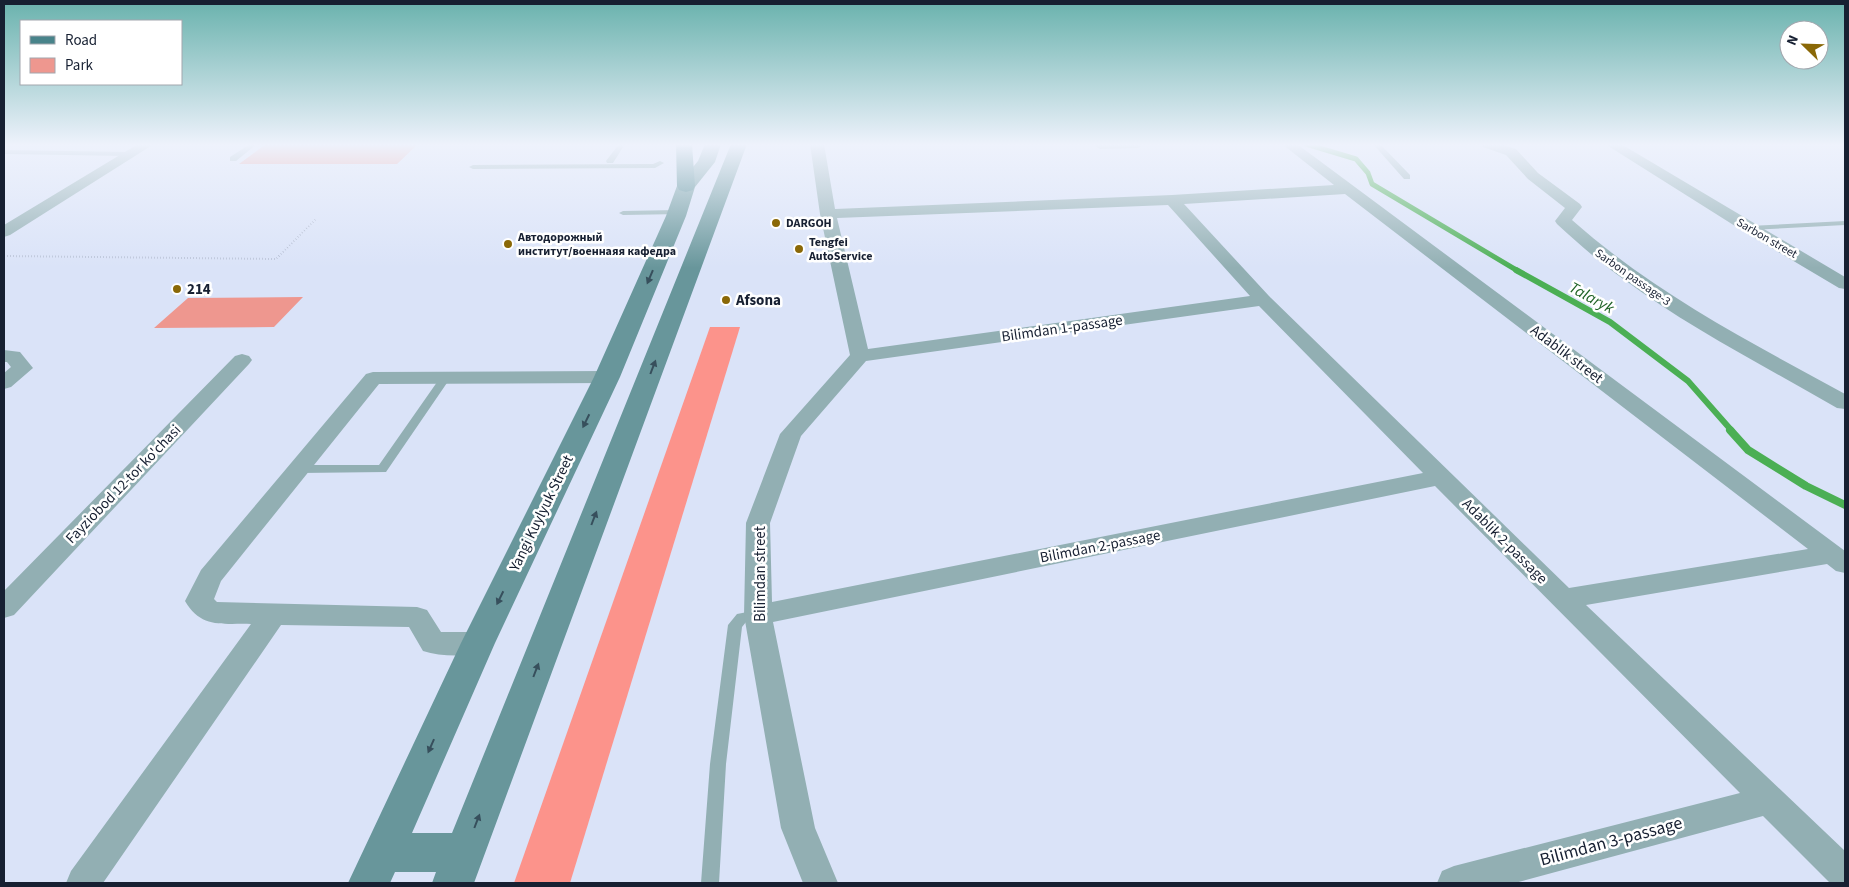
<svg xmlns="http://www.w3.org/2000/svg" width="1849" height="887" font-family="'Source Sans 3',sans-serif">
<rect width="100%" height="100%" fill="#dae3f8"/>
<!-- green -->
<path fill="#ee978f" d="M 266,144 L 418,144 L 397,164 L 239,164 Z
M 303,297 L 274,327 L 154,328 L 188,298 Z"/>
<!-- forest -->
<path fill="#fc938b" d="M 710,327 L 740,327 L 570,883 L 514,883 Z"/>
<g fill="none" stroke-linecap="round" stroke-linejoin="round">
<!-- stream-far2 -->
<path stroke="#4baf54" stroke-width="5" d="M 1306,144 L 1356,159 L 1368,173 L 1372,184 L 1518,271"/>
<!-- stream-far1 -->
<path stroke="#4baf54" stroke-width="6" d="M 1516,270 L 1610,322 L 1688,381 L 1732,431"/>
<!-- stream -->
<path stroke="#4baf54" stroke-width="8" d="M 1730,430 L 1748,450 L 1806,486 L 1845,505"/>
<!-- path -->
<path stroke="#9da6ba" stroke-width="2" stroke-dasharray="0.5 2.5" stroke-linecap="butt" d="M 4,256 L 276,259 L 316,219"/>
<!-- lane -->
<path fill="#92afb3" fill-rule="evenodd" d="M 250,144 L 257,144 L 236,161 L 230,161 L 230,157 Z
M 619,144 L 625,144 L 613,163 L 607,163 L 606,161 Z
M 1091,144 L 1138,144 L 1141,146 L 1138,148 L 1100,149 Z
M 1373,144 L 1380,144 L 1410,175 L 1410,179 L 1404,179 Z
M 4,150 L 130,152 L 134,154 L 130,156 L 4,154 Z
M 660,161 L 664,163 L 655,168 L 473,169 L 469,167 L 473,165 L 653,164 Z
M 678,210 L 681,210 L 681,214 L 623,215 L 619,213 L 623,211 Z
M 1845,221 L 1845,225 L 1749,230 L 1745,228 L 1749,226 Z
M 446,374 L 451,377 L 386,472 L 300,473 L 294,469 L 300,465 L 379,465 L 442,375 Z
M 758,610 L 763,611 L 765,615 L 763,619 L 746,622 L 742,627 L 726,764 L 719,883 L 701,883 L 710,764 L 728,625 L 737,614 Z"/>
<!-- street -->
<path fill="#92afb3" fill-rule="evenodd" d="M 138,144 L 154,144 L 10,235 L 4,237 L 4,225 Z
M 810,144 L 824,144 L 835,209 L 1172,195 L 1334,185 L 1282,144 L 1297,144 L 1845,551 L 1845,573 L 1836,571 L 1827,564 L 1586,605 L 1845,851 L 1845,883 L 1830,883 L 1763,816 L 1515,883 L 1437,883 L 1442,871 L 1454,866 L 1740,793 L 1435,486 L 773,622 L 815,828 L 838,883 L 803,883 L 781,828 L 744,615 L 746,523 L 780,434 L 850,355 L 820,214 ZM 1345,194 L 1808,549 L 1569,588 L 1269,296 L 1184,204 ZM 1168,205 L 1250,296 L 868,349 L 837,218 ZM 1259,306 L 1423,473 L 772,602 L 770,523 L 801,436 L 866,361 Z
M 1481,144 L 1501,144 L 1516,149 L 1538,173 L 1580,204 L 1582,207 L 1572,220 C 1654,293 1750,342 1845,394 L 1845,409 L 1837,408 C 1765,366 1689,328 1622,278 C 1599,262 1578,243 1557,224 L 1555,221 L 1565,208 L 1528,179 L 1506,155 L 1483,147 Z
M 1605,144 L 1621,144 L 1845,277 L 1845,289 L 1839,288 L 1743,231 Z
M 4,350 L 20,352 L 33,368 L 11,387 L 4,389 L 4,373 L 11,367 L 7,362 L 4,362 Z
M 242,354 L 249,356 L 252,360 L 249,364 L 14,615 L 4,618 L 4,591 L 235,356 Z
M 607,371 L 614,373 L 617,377 L 614,381 L 607,383 L 379,384 L 221,581 L 214,599 L 217,602 L 417,607 L 427,610 L 441,632 L 478,632 L 488,635 L 492,643 L 488,651 C 469,657 442,657 423,651 L 409,627 L 281,625 L 103,883 L 66,883 L 71,871 L 251,624 C 223,623 201,629 185,601 L 201,570 L 366,374 L 373,372 Z"/>
<!-- secondary -->
<path fill="#68969b" fill-rule="evenodd" d="M 705,144 L 721,144 L 715,162 L 695,187 L 686,216 L 620,377 L 495,643 L 412,833 L 452,833 L 731,144 L 747,144 L 474,883 L 432,883 L 436,872 L 395,872 L 390,883 L 348,883 L 461,643 L 594,377 L 666,216 L 677,186 L 698,161 Z"/>
<!-- primary -->
<path fill="#48838a" fill-rule="evenodd" d="M 676,144 L 692,144 L 695,186 L 693,190 L 686,192 L 679,190 L 677,186 Z"/>
</g>
<!-- one-way arrows -->
<defs><path id="oneway-solid" d="M-6-.8H1V-3.2L6.5 0L1 3.2V.8H-6Z" transform="scale(1.25)"/></defs>
<g fill="#374f5c">
<use href="#oneway-solid" transform="translate(650 277) rotate(113)"/>
<use href="#oneway-solid" transform="translate(653 367) rotate(-69)"/>
<use href="#oneway-solid" transform="translate(586 421) rotate(116)"/>
<use href="#oneway-solid" transform="translate(594 518) rotate(-69)"/>
<use href="#oneway-solid" transform="translate(500 598) rotate(116)"/>
<use href="#oneway-solid" transform="translate(536 670) rotate(-69)"/>
<use href="#oneway-solid" transform="translate(431 746) rotate(114)"/>
<use href="#oneway-solid" transform="translate(477 821) rotate(-69)"/>
</g>
<!-- sky -->
<linearGradient id="sky" x2="0" y2="1"><stop stop-color="#69b2ad"/><stop offset="0.54" stop-color="#eef2fc"/><stop offset="1" stop-color="#eef2fc" stop-opacity="0"/></linearGradient>
<rect width="1849" height="268" fill="url(#sky)"/>
<!-- markers -->
<g fill="#8a6807" stroke="#fff" stroke-width="2">
<circle cx="776" cy="223" r="5"/>
<circle cx="508" cy="244" r="5"/>
<circle cx="799" cy="249" r="5"/>
<circle cx="177" cy="289" r="5"/>
<circle cx="726" cy="300" r="5"/>
</g>
<g text-anchor="middle" stroke-width="5" stroke-linejoin="round" paint-order="stroke">
<!-- far-poi labels -->
<g font-size="12" font-weight="bold" fill="#172032" stroke="#fff" text-anchor="start">
<text x="786" y="227">DARGOH</text>
<text x="518" y="241">Автодорожный<tspan x="518" dy="14">институт/военнаяя кафедра</tspan></text>
<text x="809" y="246">Tengfei<tspan x="809" dy="14">AutoService</tspan></text>
</g>
<!-- far-street labels -->
<g font-size="12" fill="#172032" stroke="#fff">
<text transform="translate(1767 238) rotate(30)" y="4">Sarbon street</text>
<text transform="translate(1633 277) rotate(35)" y="4">Sarbon passage-3</text>
</g>
<!-- poi labels -->
<g font-size="15" font-weight="bold" fill="#172032" stroke="#fff" text-anchor="start">
<text x="187" y="294">214</text>
<text x="736" y="305">Afsona</text>
</g>
<!-- street labels -->
<g font-size="15" fill="#172032" stroke="#fff">
<text transform="translate(1062 328) rotate(-8)" y="5">Bilimdan 1-passage</text>
<text transform="translate(1567 354) rotate(37)" y="5">Adablik street</text>
<text transform="translate(123 484) rotate(-46)" y="5">Fayziobod 12-tor ko'chasi</text>
<text transform="translate(541 513) rotate(-64)" y="5">Yangi Kuylyuk Street</text>
<text transform="translate(1505 541) rotate(45)" y="5">Аdаblik 2-passage</text>
<text transform="translate(1100 546) rotate(-11)" y="5">Bilimdan 2-passage</text>
<text transform="translate(760 574) rotate(-90)" y="5">Bilimdan street</text>
</g>
<!-- water labels -->
<g font-size="16" font-style="italic" fill="#216428" stroke="#fff">
<text transform="translate(1592 297) rotate(29)" y="6">Talaryk</text>
</g>
<!-- near-street labels -->
<g font-size="18" fill="#172032" stroke="#fff">
<text transform="translate(1611 841) rotate(-15)" y="6">Bilimdan 3-passage</text>
</g>
</g>
<!-- border -->
<rect width="1849" height="887" fill="none" stroke="#172032" stroke-width="10"/>
<!-- legend -->
<rect x="20" y="20" width="162" height="65" fill="#ffffff" stroke="#a2a6ad"/>
<rect x="30" y="36" width="25" height="8" fill="#48838a" stroke="#a2a6ad"/>
<text x="65" y="45" font-size="15" fill="#172032">Road</text>
<rect x="30" y="58" width="25" height="15" fill="#ee978f" stroke="#a2a6ad"/>
<text x="65" y="70" font-size="15" fill="#172032">Park</text>
<!-- north arrow -->
<g transform="translate(1804 45) rotate(293)"><circle r="24" fill="#ffffff" stroke="#a2a6ad"/>
<path d="M0-4L9 19L0 12L-9 19Z" fill="#8a6807"/>
<text y="-8" font-size="14" font-weight="bold" text-anchor="middle" fill="#172032">N</text>
</g>
</svg>
